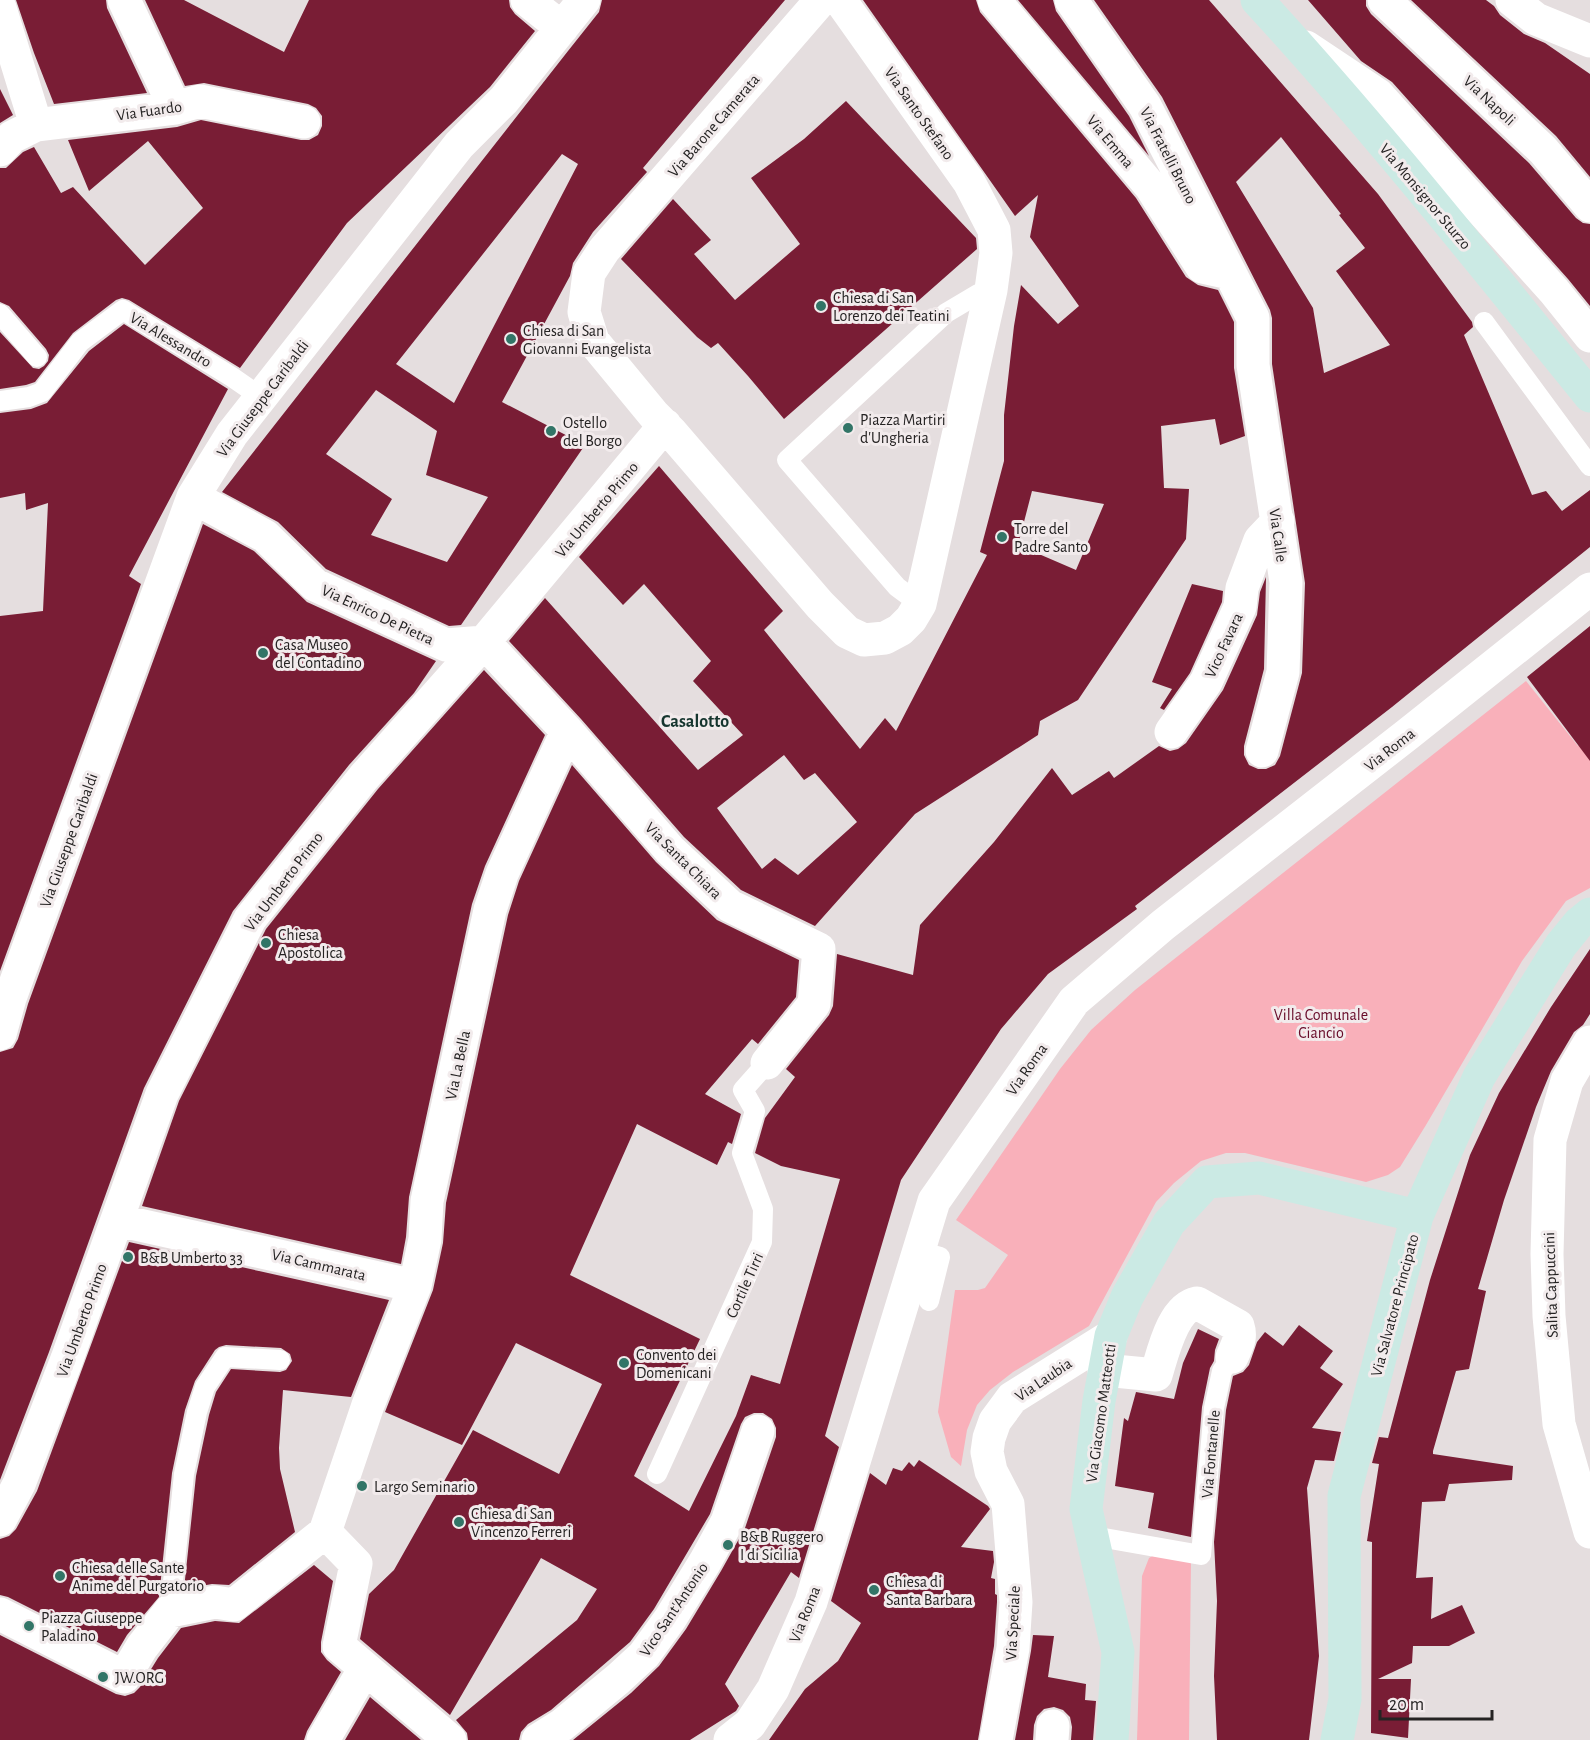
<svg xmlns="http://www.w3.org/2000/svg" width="1590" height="1740" font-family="'Alegreya Sans',sans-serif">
<rect width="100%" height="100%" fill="#e5dedf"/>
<!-- green -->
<path fill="#f9b0ba" d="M 1526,681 L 1578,746 L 1590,734 L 1590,888 L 1566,901 L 1522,961 L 1426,1125 L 1400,1167 L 1388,1175 L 1366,1182 L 1245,1153 L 1226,1153 L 1201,1161 L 1174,1183 L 1156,1202 L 1089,1326 L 1013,1372 L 990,1390 L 977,1405 L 967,1430 L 961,1466 L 951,1457 L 938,1412 L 955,1290 L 978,1290 L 985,1288 L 1008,1255 L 956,1220 L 1060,1069 L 1091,1030 L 1135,990 Z
M 1154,1555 L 1191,1559 L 1189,1740 L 1137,1740 L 1142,1576 L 1149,1558 Z"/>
<!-- building -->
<path fill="#791d35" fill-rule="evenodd" d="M 16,0 L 106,0 L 107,8 L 147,93 L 54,104 L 34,53 Z
M 145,0 L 184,0 L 284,52 L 309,0 L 509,0 L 510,7 L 515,14 L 535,31 L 490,87 L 347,223 L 240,368 L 129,300 L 122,298 L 116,300 L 73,333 L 35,382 L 26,385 L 0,389 L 0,332 L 33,368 L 39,369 L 44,366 L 48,361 L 49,355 L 46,349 L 9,306 L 0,302 L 0,168 L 6,168 L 23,152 L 34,147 L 61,193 L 73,187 L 145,265 L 203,208 L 148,141 L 89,191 L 68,140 L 177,127 L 201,120 L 301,140 L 309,140 L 318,135 L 322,126 L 322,116 L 316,108 L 308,104 L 204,83 L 185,86 Z
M 602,0 L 785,0 L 643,168 L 647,172 L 593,232 L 573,263 L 570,276 L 502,402 L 585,445 L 461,625 L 449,626 L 326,569 L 278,522 L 222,492 L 568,51 L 599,12 ZM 562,154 L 578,164 L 454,403 L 396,364 ZM 376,390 L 437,431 L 426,475 L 488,497 L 447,562 L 371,535 L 392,499 L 326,454 Z
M 863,0 L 976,0 L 980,12 L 1136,198 L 1186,277 L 1198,285 L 1218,290 L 1234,322 L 1234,368 L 1245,436 L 1220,445 L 1215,419 L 1161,426 L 1164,488 L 1189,489 L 1186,539 L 1078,700 L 1040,721 L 1038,735 L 915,814 L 815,926 L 741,890 L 684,837 L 581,719 L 509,641 L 545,598 L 698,770 L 743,735 L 693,681 L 711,661 L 644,584 L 623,605 L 579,557 L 659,466 L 783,611 L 764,630 L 860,749 L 885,718 L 896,731 L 987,555 L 980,552 L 1004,461 L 1004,415 L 1014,326 L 1021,285 L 1058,324 L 1079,306 L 1030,237 L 1038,195 L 1015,216 ZM 1032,491 L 1104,504 L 1076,570 L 1018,545 ZM 784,755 L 804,780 L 815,773 L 857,822 L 798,875 L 775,858 L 762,869 L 717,808 Z
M 1018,0 L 1053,0 L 1056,11 L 1129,116 L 1149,156 Z
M 1094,0 L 1209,0 L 1378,194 L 1472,322 L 1473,327 L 1464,335 L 1532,495 L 1546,491 L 1562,511 L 1590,490 L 1590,547 L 1392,707 L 1135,906 L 1137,909 L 1048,974 L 1001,1029 L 901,1180 L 825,1436 L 839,1447 L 799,1578 L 791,1572 L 725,1684 L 739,1706 L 736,1711 L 690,1740 L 573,1740 L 631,1693 L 659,1666 L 686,1629 L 721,1571 L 745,1528 L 776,1437 L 776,1428 L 772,1419 L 763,1413 L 754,1413 L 745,1417 L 741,1424 L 710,1514 L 654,1609 L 630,1642 L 551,1710 L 528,1724 L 521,1732 L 519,1740 L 468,1740 L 467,1733 L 456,1720 L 577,1620 L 597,1589 L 541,1558 L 450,1715 L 360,1639 L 369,1594 L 394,1570 L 473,1430 L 559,1474 L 602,1384 L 516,1343 L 462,1445 L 385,1412 L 433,1290 L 443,1243 L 446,1203 L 508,915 L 519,881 L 572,765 L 656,862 L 717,920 L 799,960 L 796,997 L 758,1044 L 752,1039 L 705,1094 L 741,1114 L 732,1144 L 728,1142 L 717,1165 L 637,1124 L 570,1275 L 700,1339 L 634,1476 L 689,1511 L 736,1416 L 751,1375 L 780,1384 L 840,1179 L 781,1166 L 755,1153 L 765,1118 L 795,1077 L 786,1069 L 829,1015 L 833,1006 L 837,954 L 913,975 L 920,925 L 994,842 L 1052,768 L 1072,795 L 1109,771 L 1114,778 L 1159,746 L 1170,751 L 1178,749 L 1186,743 L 1223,690 L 1257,615 L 1260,592 L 1266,577 L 1264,669 L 1244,746 L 1244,755 L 1249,765 L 1258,769 L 1266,769 L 1275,765 L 1280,756 L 1302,673 L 1305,583 L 1272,364 L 1272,318 L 1270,310 L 1162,97 ZM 1281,137 L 1341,214 L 1339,215 L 1365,248 L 1336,271 L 1390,345 L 1324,373 L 1313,308 L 1236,182 Z
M 1308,0 L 1366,0 L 1366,6 L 1371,14 L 1529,163 L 1576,218 L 1583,223 L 1590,224 L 1590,306 L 1568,279 L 1392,82 L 1361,61 Z
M 1411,0 L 1486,0 L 1494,6 L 1500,15 L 1524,34 L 1545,43 L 1590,74 L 1590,177 L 1556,136 Z
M 0,89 L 13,115 L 0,123 Z
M 846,101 L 976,238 L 977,249 L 784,419 L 748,376 L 718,343 L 711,348 L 697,337 L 621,259 L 673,199 L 711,240 L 694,254 L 735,300 L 800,244 L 751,178 L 804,139 Z
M 124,324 L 228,389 L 129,576 L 141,584 L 0,971 L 0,616 L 43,611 L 48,503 L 26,510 L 25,493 L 0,498 L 0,413 L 31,409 L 47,403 L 89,351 Z
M 203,524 L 254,551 L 307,602 L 436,661 L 414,693 L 349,765 L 233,911 L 144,1088 L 49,1352 L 0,1480 L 0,1052 L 13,1048 L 18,1039 L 28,1004 Z
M 1192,584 L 1223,591 L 1222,602 L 1190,673 L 1164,710 L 1160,708 L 1172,689 L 1152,682 Z
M 1590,626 L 1590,761 L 1527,677 Z
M 484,670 L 545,735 L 485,866 L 472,904 L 409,1197 L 406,1237 L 401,1264 L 142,1206 L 179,1101 L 266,929 L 378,789 Z
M 1590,949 L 1590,1014 L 1583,1025 L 1574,1032 L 1551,1071 L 1536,1107 L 1504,1200 L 1478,1289 L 1486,1291 L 1469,1369 L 1456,1371 L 1433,1451 L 1433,1454 L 1513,1466 L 1512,1480 L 1449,1484 L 1445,1501 L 1422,1502 L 1416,1578 L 1433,1577 L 1431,1619 L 1462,1605 L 1475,1633 L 1449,1646 L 1413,1646 L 1412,1663 L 1378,1679 L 1411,1679 L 1408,1738 L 1371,1733 L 1372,1542 L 1367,1541 L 1379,1464 L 1372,1463 L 1379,1437 L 1388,1438 L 1430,1280 L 1470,1155 L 1499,1093 L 1551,1007 Z
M 129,1242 L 389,1300 L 351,1397 L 283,1390 L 279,1448 L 280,1469 L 295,1532 L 229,1585 L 212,1584 L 184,1589 L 196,1476 L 209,1415 L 216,1392 L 231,1369 L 280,1372 L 286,1370 L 292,1361 L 290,1354 L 281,1348 L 226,1345 L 219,1347 L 215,1350 L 195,1381 L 185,1410 L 172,1473 L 159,1597 L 127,1635 L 117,1652 L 8,1597 L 0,1595 L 0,1539 L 9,1536 L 16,1529 L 37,1491 Z
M 1299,1325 L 1333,1351 L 1320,1368 L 1343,1384 L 1312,1428 L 1341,1432 L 1334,1461 L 1315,1460 L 1307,1488 L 1319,1656 L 1309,1740 L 1217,1740 L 1214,1676 L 1217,1601 L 1214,1542 L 1226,1410 L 1233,1376 L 1243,1372 L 1249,1365 L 1257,1342 L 1265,1332 L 1283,1346 Z
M 1198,1329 L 1219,1339 L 1215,1350 L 1214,1361 L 1210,1368 L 1202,1407 L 1191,1537 L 1148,1528 L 1154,1493 L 1115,1486 L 1124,1418 L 1128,1421 L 1136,1392 L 1174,1399 L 1183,1363 Z
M 919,1460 L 988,1506 L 990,1509 L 961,1547 L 993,1551 L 994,1562 L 991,1578 L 995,1579 L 995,1594 L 997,1595 L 997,1602 L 994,1646 L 978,1740 L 769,1740 L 805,1689 L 838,1661 L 861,1623 L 831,1601 L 870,1473 L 886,1485 L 893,1468 L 902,1471 L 909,1462 L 914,1467 Z
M 314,1565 L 333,1581 L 321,1642 L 321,1652 L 327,1660 L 341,1672 L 307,1731 L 304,1740 L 0,1740 L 0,1635 L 116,1694 L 125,1696 L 134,1693 L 140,1687 L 158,1658 L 181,1628 L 215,1621 L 239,1623 Z
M 1033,1635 L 1054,1636 L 1048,1677 L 1086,1684 L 1085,1700 L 1096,1701 L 1093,1740 L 1071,1740 L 1072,1727 L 1070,1717 L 1063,1710 L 1054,1707 L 1044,1709 L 1037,1716 L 1034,1725 L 1033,1740 L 1015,1740 L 1031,1651 Z
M 370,1697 L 421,1740 L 345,1740 Z"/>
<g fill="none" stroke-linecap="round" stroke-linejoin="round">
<!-- service -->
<path stroke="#fff" stroke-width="20" d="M 0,314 L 37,357
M 1484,322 L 1590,466
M 0,401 L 29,397 L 42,392 L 80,342 L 123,310 L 232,377 L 261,397
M 920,604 L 897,587 L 787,460 L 946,313 L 978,294 L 991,290
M 918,1251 L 940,1257 L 929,1301
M 657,1474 L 762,1242 L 763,1209 L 742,1153 L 755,1111 L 743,1090 L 767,1063
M 1093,1536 L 1201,1555 L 1214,1408 L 1222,1371 L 1232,1357
M 170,1611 L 184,1474 L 197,1412 L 205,1387 L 225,1357 L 280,1360"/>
<!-- minor -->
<path stroke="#fff" stroke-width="33" d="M 124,0 L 175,108
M 527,0 L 562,28
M 821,0 L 604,250 L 589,273 L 584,312 L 593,341 L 654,415 L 672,433 L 820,605 L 847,632 L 864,640 L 885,638 L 900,630 L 911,619 L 920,604 L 991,290 L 996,253 L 994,230 L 969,182 L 840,0
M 994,0 L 1151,187 L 1202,267 L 1229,273
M 1071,0 L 1145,106 L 1253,318 L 1253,365 L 1286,582 L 1283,672 L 1262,751
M 1384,0 L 1543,150 L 1590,206
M 1512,0 L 1536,19 L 1590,41
M 0,8 L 36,125
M 1306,47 L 1378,95 L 1554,291 L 1590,336
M 0,150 L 12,137 L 36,125 L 175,108 L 200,101 L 304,122
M 193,497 L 265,536 L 315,585 L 446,645 L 484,642 L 567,731 L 670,850 L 730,906 L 819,949 L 814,1004 L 767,1063
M 1171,732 L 1206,682 L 1240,607 L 1242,588 L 1260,540 L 1278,521
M 0,1034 L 10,998 L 193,497 L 232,434 L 459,145 L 504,100 L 584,0
M 1590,1042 L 1567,1081 L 1550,1140 L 1547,1254 L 1549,1316 L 1559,1424 L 1590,1532
M 117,1220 L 415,1286
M 1104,1370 L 1156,1375 C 1163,1353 1172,1308 1197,1303 L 1238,1326 C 1242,1338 1237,1345 1232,1357
M 0,1520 L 19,1484 L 67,1359 L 162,1094 L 250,919 L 364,777 L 484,642 L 665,425
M 325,1532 L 368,1405 L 415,1286 L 425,1239 L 427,1201 L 490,910 L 502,874 L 567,731
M 325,1532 L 356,1564 L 339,1646 L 450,1740
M 0,1614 L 124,1677 L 142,1647 L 170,1611 L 215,1602 L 234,1605 L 325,1532
M 323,1740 L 365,1668
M 538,1740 L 562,1725 L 618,1679 L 644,1655 L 670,1619 L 705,1562 L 727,1522 L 758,1431
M 730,1740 L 750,1724 L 773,1689 L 811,1602 L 934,1201 L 1074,1001 L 1163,925 L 1408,734 L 1590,589
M 996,1740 L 1013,1648 L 1016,1602 L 1008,1504 L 991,1471 L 987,1452 L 989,1438 L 995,1421 L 1012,1398 L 1111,1336
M 1052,1740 L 1053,1726"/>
<!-- secondary -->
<path stroke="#cbeae4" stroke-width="33" d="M 1257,0 C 1374,127 1481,262 1590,396
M 1112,1740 L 1118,1652 L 1086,1509 L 1099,1401 L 1111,1336 L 1127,1297 L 1169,1223 L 1207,1182 L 1259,1178 L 1417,1216
M 1337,1740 L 1345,1699 L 1344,1496 L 1417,1216 L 1479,1077 L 1561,945 L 1579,923 L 1590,914"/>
</g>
<!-- markers -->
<g fill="#327567" stroke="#f2ebec" stroke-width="2">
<circle cx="821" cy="306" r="6"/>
<circle cx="511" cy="339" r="6"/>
<circle cx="848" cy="428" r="6"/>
<circle cx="551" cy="431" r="6"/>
<circle cx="1002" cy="537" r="6"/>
<circle cx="263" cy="653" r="6"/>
<circle cx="266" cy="943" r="6"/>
<circle cx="128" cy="1257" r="6"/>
<circle cx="624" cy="1363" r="6"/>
<circle cx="362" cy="1486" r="6"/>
<circle cx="459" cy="1522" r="6"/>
<circle cx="728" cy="1545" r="6"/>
<circle cx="60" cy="1576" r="6"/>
<circle cx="874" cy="1590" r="6"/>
<circle cx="29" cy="1626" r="6"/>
<circle cx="103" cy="1677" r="6"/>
</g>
<g text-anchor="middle" stroke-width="6" stroke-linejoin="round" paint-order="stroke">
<!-- street labels -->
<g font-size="16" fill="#252323" stroke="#f2ebec">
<text transform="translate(1490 100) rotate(43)" y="6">Via Napoli</text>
<text transform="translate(149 110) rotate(-8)" y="6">Via Fuardo</text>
<text transform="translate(920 113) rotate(55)" y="6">Via Santo Stefano</text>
<text transform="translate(713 125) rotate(-49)" y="6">Via Barone Camerata</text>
<text transform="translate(1111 141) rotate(50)" y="6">Via Emma</text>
<text transform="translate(1169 155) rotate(63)" y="6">Via Fratelli Bruno</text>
<text transform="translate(1426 196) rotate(50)" y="6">Via Monsignor Sturzo</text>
<text transform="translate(171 339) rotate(31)" y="6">Via Alessandro</text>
<text transform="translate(262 398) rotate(-53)" y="6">Via Giuseppe Garibaldi</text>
<text transform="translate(596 509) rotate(-50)" y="6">Via Umberto Primo</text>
<text transform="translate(1279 535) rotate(82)" y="6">Via Calle</text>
<text transform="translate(378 614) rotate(25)" y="6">Via Enrico De Pietra</text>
<text transform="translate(1223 645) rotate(-65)" y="6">Vico Favara</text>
<text transform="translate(1389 749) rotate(-38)" y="6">Via Roma</text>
<text transform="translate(68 840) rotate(-70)" y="6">Via Giuseppe Garibaldi</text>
<text transform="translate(684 860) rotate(45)" y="6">Via Santa Chiara</text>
<text transform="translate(283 881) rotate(-53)" y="6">Via Umberto Primo</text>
<text transform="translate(457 1065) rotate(-78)" y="6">Via La Bella</text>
<text transform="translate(1026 1069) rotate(-55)" y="6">Via Roma</text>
<text transform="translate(319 1264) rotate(13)" y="6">Via Cammarata</text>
<text transform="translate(744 1285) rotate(-66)" y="6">Cortile Tirri</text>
<text transform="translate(1550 1285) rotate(-92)" y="6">Salita Cappuccini</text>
<text transform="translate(1394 1305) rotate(-75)" y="6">Via Salvatore Principato</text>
<text transform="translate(81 1320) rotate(-70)" y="6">Via Umberto Primo</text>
<text transform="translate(1043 1379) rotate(-34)" y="6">Via Laubia</text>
<text transform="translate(1100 1413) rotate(-82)" y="6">Via Giacomo Matteotti</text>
<text transform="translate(1210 1454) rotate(-85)" y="6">Via Fontanelle</text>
<text transform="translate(673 1609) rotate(-56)" y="6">Vico Sant'Antonio</text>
<text transform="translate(804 1614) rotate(-68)" y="6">Via Roma</text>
<text transform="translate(1012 1623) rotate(-87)" y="6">Via Speciale</text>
</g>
<!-- poi labels -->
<g font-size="16" fill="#252323" stroke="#f2ebec" text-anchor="start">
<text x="833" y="303">Chiesa di San<tspan x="833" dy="18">Lorenzo dei Teatini</tspan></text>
<text x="523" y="336">Chiesa di San<tspan x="523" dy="18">Giovanni Evangelista</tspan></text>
<text x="860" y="425">Piazza Martiri<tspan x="860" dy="18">d'Ungheria</tspan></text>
<text x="563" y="428">Ostello<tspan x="563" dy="18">del Borgo</tspan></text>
<text x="1014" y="534">Torre del<tspan x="1014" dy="18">Padre Santo</tspan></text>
<text x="275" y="650">Casa Museo<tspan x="275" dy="18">del Contadino</tspan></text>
<text x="278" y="940">Chiesa<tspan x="278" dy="18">Apostolica</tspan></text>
<text x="140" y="1263">B&amp;B Umberto 33</text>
<text x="636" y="1360">Convento dei<tspan x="636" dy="18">Domenicani</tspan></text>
<text x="374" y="1492">Largo Seminario</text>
<text x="471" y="1519">Chiesa di San<tspan x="471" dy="18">Vincenzo Ferreri</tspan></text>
<text x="740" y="1542">B&amp;B Ruggero<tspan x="740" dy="18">I di Sicilia</tspan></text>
<text x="72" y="1573">Chiesa delle Sante<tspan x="72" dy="18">Anime del Purgatorio</tspan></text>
<text x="886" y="1587">Chiesa di<tspan x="886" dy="18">Santa Barbara</tspan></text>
<text x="41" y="1623">Piazza Giuseppe<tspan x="41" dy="18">Paladino</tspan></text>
<text x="115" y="1683">JW.ORG</text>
</g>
<!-- park labels -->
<g font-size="16" fill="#670a28" stroke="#f2ebec">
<text x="1321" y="1020">Villa Comunale<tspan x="1321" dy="18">Ciancio</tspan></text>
</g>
<!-- neighbourhood labels -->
<g font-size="18" font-weight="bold" fill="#16362f" stroke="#f2ebec">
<text x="695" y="727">Casalotto</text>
</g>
</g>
<!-- scale -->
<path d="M1380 1710v9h112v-9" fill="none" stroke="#252323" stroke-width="3"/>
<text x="1389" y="1710" font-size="18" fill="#252323" stroke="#f2ebec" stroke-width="4.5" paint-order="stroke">20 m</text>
</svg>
